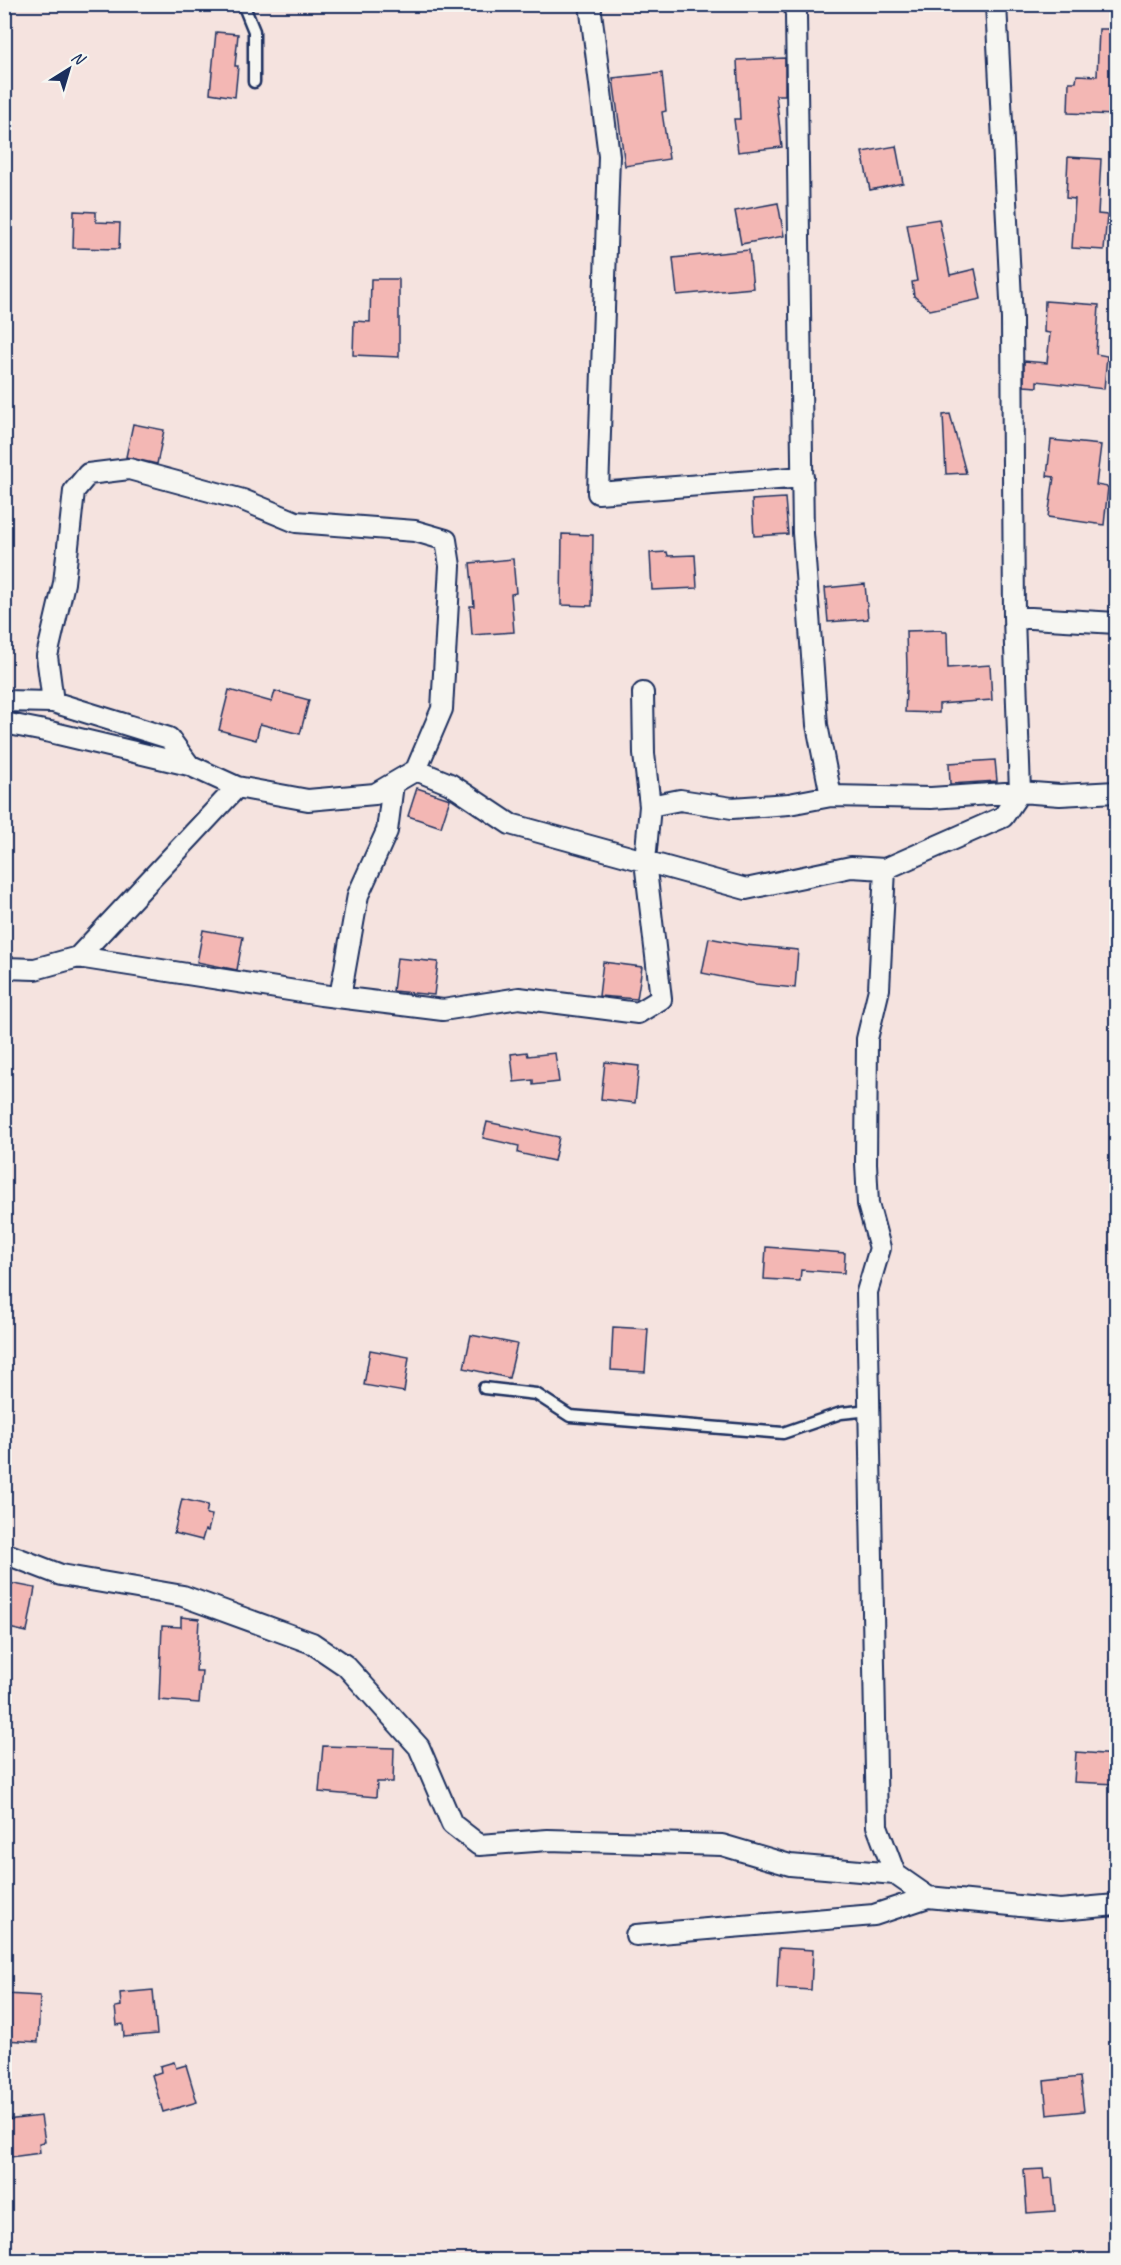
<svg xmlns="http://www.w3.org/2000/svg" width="1121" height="2265" font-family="Caveat,sans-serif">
<rect width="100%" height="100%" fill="#f5e3df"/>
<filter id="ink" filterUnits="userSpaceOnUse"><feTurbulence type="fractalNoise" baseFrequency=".0167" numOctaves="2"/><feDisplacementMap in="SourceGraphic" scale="12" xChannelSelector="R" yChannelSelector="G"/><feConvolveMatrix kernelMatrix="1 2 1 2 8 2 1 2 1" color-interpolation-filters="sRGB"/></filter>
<g filter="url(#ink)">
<!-- building -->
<path fill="#f3b7b4" stroke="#1b2f5e" stroke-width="1.5" d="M 1099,29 L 1116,29 L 1116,115 L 1068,113 L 1069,82 L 1076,82 L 1077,75 L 1097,76 Z
M 216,32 L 238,34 L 235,66 L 238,66 L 235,97 L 210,93 Z
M 785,58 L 785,95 L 776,95 L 782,147 L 738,152 L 734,119 L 740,119 L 737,60 Z
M 662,73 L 666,111 L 662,112 L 669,159 L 625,166 L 613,78 Z
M 896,146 L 903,183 L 870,190 L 862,152 Z
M 1068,157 L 1101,159 L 1098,214 L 1107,215 L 1104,250 L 1072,248 L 1075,199 L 1066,198 Z
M 778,203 L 784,236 L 741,244 L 735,211 Z
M 74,211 L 96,212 L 96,222 L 120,223 L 119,249 L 73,248 Z
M 939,219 L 950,275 L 975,269 L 981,299 L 930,310 L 914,296 L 912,282 L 917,281 L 907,224 Z
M 749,250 L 753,288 L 677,295 L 673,258 Z
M 371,279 L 399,279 L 399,357 L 353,355 L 354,321 L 370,322 Z
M 1045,301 L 1099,305 L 1096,354 L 1107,356 L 1104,389 L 1037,381 L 1037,387 L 1024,386 L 1024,361 L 1047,363 L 1050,333 L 1044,332 Z
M 950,414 L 966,473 L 946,474 L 943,415 Z
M 133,424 L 164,430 L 157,464 L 126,457 Z
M 1051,440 L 1101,445 L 1096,485 L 1108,487 L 1104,525 L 1048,517 L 1054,477 L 1047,476 Z
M 785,498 L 788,534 L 754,536 L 752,500 Z
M 562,534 L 593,535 L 592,606 L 561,605 Z
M 667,552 L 668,556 L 695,555 L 697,588 L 652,590 L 650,553 Z
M 513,559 L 516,593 L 511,594 L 514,632 L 472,635 L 470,606 L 474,606 L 470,563 Z
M 865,584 L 868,619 L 828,622 L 825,588 Z
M 942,630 L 942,632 L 947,632 L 948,668 L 990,665 L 992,700 L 939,704 L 939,713 L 905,712 L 907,669 L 906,631 Z
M 229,690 L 272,702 L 275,691 L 309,700 L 300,734 L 260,724 L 256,740 L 219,730 Z
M 995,760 L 997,781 L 950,784 L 949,763 Z
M 417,788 L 450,799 L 441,827 L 408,816 Z
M 203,930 L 243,937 L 237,970 L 197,962 Z
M 709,938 L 746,945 L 798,950 L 795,988 L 756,984 L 702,973 Z
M 397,958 L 438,962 L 434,995 L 393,991 Z
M 603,962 L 642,967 L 637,999 L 599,996 Z
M 527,1052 L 528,1056 L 555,1053 L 559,1082 L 533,1085 L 533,1080 L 514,1082 L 511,1054 Z
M 605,1062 L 639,1066 L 635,1103 L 601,1099 Z
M 487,1122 L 559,1137 L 554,1161 L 518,1153 L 519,1146 L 483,1138 Z
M 766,1247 L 845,1253 L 844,1273 L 801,1270 L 800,1281 L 764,1279 Z
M 613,1327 L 648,1329 L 645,1372 L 611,1370 Z
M 471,1335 L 517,1344 L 509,1378 L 464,1368 Z
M 370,1350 L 409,1357 L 404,1392 L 364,1385 Z
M 182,1499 L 208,1505 L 206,1514 L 212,1515 L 208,1531 L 205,1530 L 202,1540 L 174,1533 Z
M 4,1582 L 35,1588 L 27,1632 L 4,1627 Z
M 181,1617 L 199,1619 L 196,1671 L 202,1671 L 199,1703 L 159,1700 L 162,1626 L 181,1627 Z
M 323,1746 L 394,1748 L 393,1782 L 377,1782 L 376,1797 L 319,1792 Z
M 1076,1752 L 1116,1755 L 1116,1784 L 1074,1782 Z
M 779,1948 L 813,1950 L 811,1990 L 777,1988 Z
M 153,1990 L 157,2034 L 124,2037 L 123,2024 L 117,2025 L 115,2007 L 121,2006 L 120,1993 Z
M 6,1994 L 40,1996 L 38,2042 L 4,2040 Z
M 174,2062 L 176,2068 L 186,2065 L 197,2102 L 163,2112 L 152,2075 L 161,2072 L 160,2066 Z
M 1080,2077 L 1084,2111 L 1047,2115 L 1044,2081 Z
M 41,2116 L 45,2142 L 39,2143 L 40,2153 L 11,2157 L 6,2120 Z
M 1043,2169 L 1044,2179 L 1052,2178 L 1055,2211 L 1027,2213 L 1024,2170 Z"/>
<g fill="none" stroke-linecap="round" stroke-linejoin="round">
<!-- lane casing -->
<g stroke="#1b2f5e" stroke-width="15">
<path id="lane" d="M 243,4 L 254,31 L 254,82
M 484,1388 L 536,1394 L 570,1416 L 783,1433 L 841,1413 L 870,1410"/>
</g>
<!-- street casing -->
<g stroke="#1b2f5e" stroke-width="24">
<path id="street" d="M 590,4 L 609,156 L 598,493 L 803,477
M 794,4 L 796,14 L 803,533 L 817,725 L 831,796
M 1014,617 L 1116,623
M 4,701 L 53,702 L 169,738 L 189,765
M 53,702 L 47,656 L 64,583 L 74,491 L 88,474 L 129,469 L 243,500 L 296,522 L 415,531 L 446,540 L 450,566 L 442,709 L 416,770
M 4,723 L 50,732 L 189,765 L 237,787 L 308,800 L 375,794 L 416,770 L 450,784 L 510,824 L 746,889 L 851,867 L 885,869 L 1003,817 L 1020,792 L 1014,617 L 1012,319 L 996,4
M 650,806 L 680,800 L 732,808 L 789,804 L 831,796 L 931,798 L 1020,792 L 1060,795 L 1116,792
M 885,869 L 879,989 L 867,1039 L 866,1163 L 868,1204 L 880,1248 L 867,1292 L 877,1826 L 895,1874 L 928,1897
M 78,957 L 237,787
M 4,968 L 35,969 L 78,957 L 321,995 L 443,1010 L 519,998 L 638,1013 L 661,999 L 645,861 L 650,806 L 644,754 L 643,693
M 340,997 L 358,895 L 387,831 L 393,784
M 4,1553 L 61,1575 L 183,1596 L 312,1643 L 346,1666 L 419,1747 L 452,1824 L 479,1845 L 548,1840 L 722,1845 L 790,1865 L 895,1874
M 636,1935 L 874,1915 L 928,1897 L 1060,1910 L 1116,1905"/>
</g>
<!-- lane -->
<use href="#lane" stroke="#f6f6f2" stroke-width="10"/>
<!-- street -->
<use href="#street" stroke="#f6f6f2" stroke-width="20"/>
</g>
</g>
<!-- margin -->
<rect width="1121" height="2265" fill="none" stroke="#f6f6f2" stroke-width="24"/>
<rect x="12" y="12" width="1097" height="2241" fill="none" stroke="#1b2f5e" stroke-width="2" filter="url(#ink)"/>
<!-- north arrow -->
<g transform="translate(69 69) rotate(37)" stroke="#f6f6f2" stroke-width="4.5" paint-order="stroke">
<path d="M0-4.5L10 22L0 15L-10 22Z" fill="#1b2f5e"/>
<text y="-9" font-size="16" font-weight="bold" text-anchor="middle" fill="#1b2f5e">N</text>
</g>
</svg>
